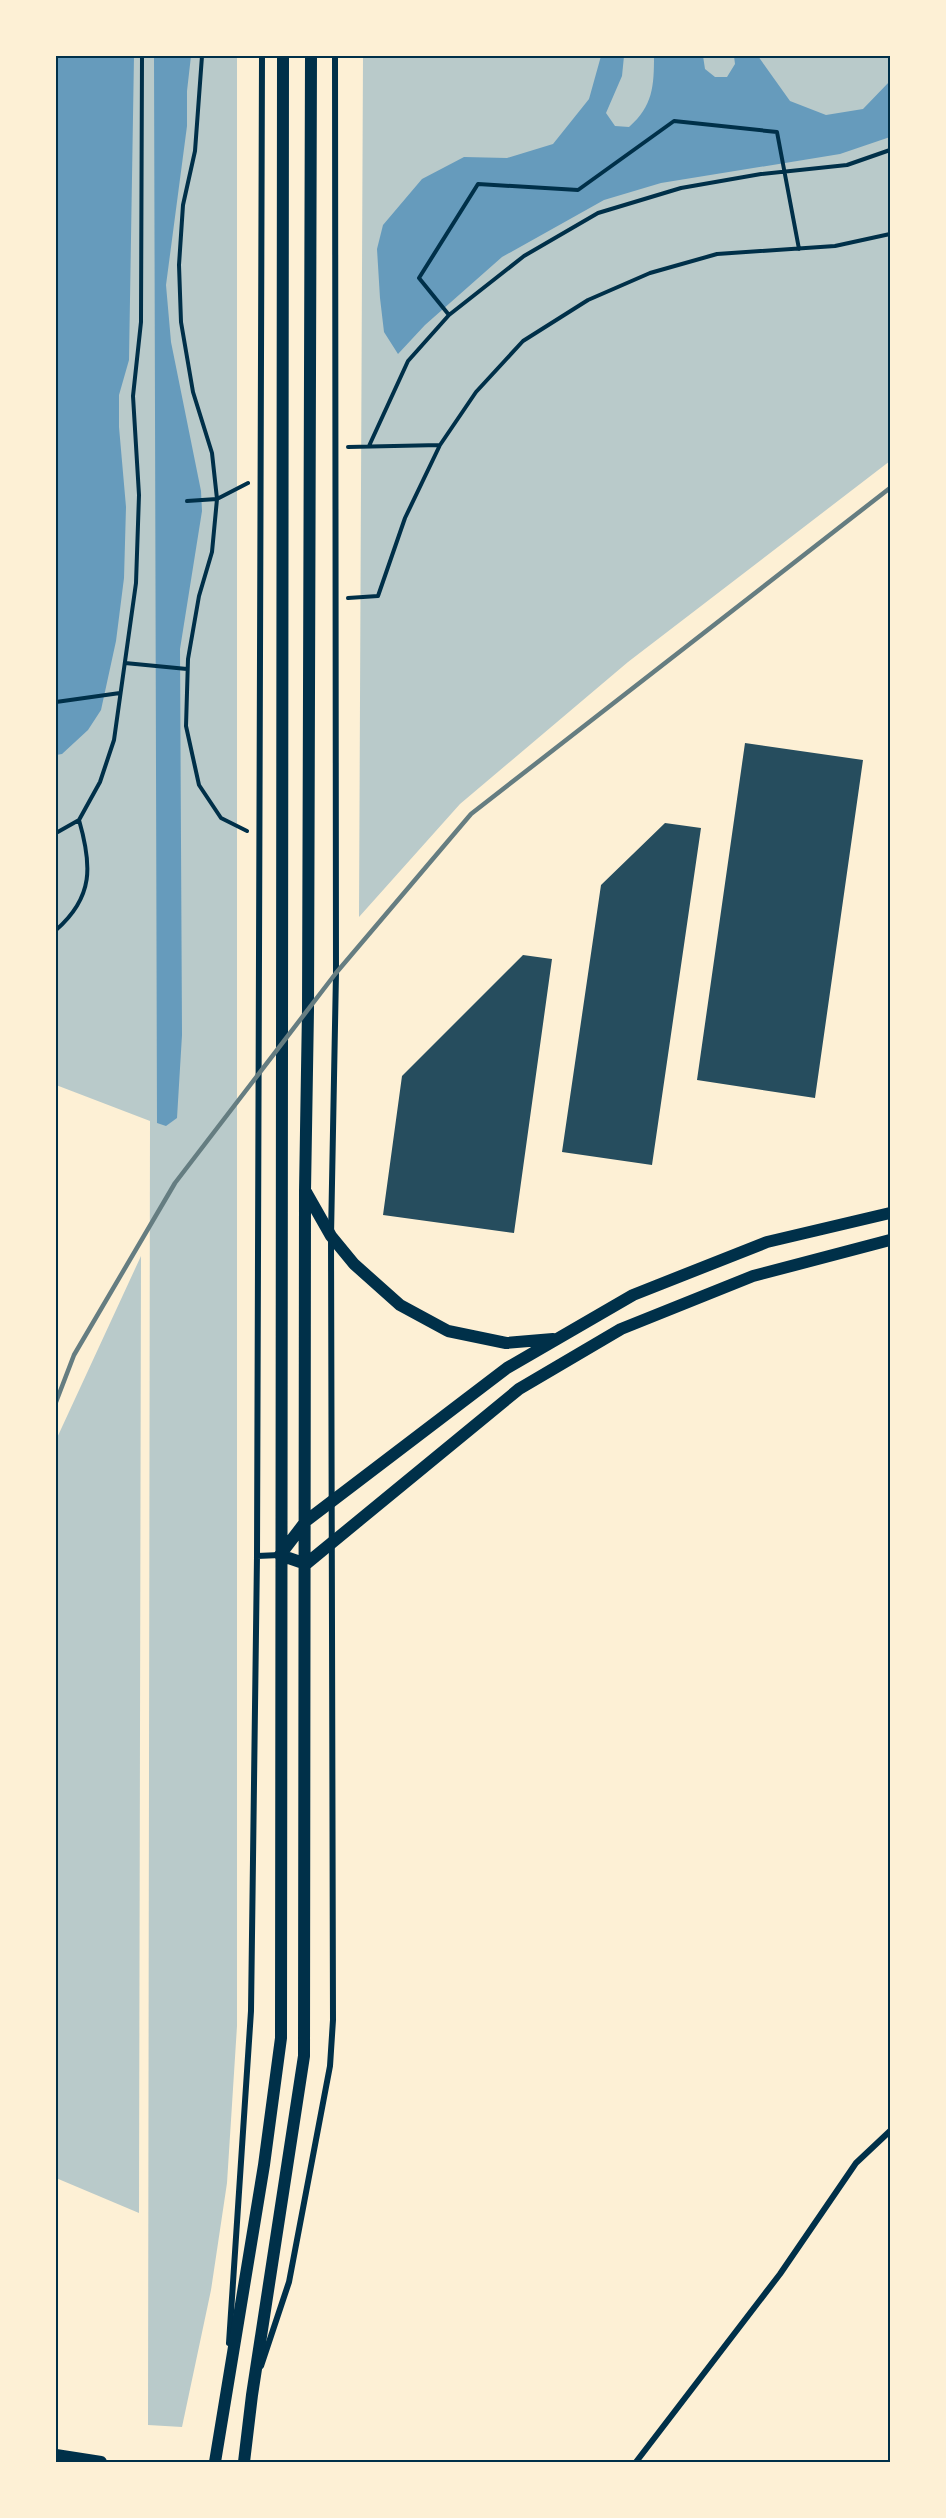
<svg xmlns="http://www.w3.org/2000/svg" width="946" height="2518" font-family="Commissioner,sans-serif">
<rect width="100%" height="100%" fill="#fdf0d5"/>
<!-- green -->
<path fill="#b9caca" d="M 56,56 L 237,56 L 237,2026 L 227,2183 L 211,2290 L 182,2427 L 148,2425 L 150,1121 L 56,1085 Z
M 363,56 L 890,56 L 890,461 L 628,662 L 460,804 L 359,917 Z
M 141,1256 L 139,2213 L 56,2178 L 56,1440 Z"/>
<!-- water -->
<path fill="#669bbc" d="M 56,56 L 134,56 L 129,360 L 119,395 L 119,427 L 126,507 L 124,578 L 116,641 L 101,710 L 88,730 L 62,754 L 56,755 Z
M 154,56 L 191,56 L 187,91 L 187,126 L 166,285 L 171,342 L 201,491 L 202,511 L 180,649 L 182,1035 L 177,1118 L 166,1126 L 157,1123 Z
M 601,56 L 624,56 L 622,76 L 606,113 L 615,126 L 629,127 C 653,106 654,86 654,56 L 703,56 L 705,69 L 715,77 L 727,77 L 735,64 L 734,56 L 758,56 L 790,101 L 826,115 L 863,109 L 890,81 L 890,137 L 840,154 L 661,183 L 604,200 L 502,257 L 425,325 L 398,354 L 384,332 L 380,298 L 377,249 L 383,225 L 422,179 L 464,157 L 507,158 L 553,144 L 589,99 Z"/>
<!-- building -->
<path fill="#264d5e" d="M 745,743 L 863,760 L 815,1098 L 697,1080 Z
M 665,823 L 701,828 L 652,1165 L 562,1152 L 601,885 Z
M 523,955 L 552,959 L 514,1233 L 383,1215 L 402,1076 Z"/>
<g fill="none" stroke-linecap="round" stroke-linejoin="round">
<!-- path -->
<path stroke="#003049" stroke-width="4" d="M 202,56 L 195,151 L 183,205 L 179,265 L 181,322 L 193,392 L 212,453 L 217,499 L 212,552 L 199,596 L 188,659 L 186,726 L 199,785 L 221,818 L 247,831
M 449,315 L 419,278 L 478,184 L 578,190 L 674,121 L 777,132 L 799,249
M 369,446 L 408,361 L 449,315 L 524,256 L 598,213 L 681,188 L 761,174 L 847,165 L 890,150
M 348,447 L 440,445
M 187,501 L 217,499 L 248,483
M 348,598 L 378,596 L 405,518 L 440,445 L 476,392 L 523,341 L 588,300 L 650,273 L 717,254 L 835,246 L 890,234
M 125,663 L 187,669
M 56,702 L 120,693
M 56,833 L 79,820 L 100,782 L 114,740 L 136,583 L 139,495 L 133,396 L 141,322 L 142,56
M 56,930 C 94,897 92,865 79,820"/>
<!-- minor -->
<path stroke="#003049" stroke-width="6" d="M 257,1556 L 280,1555
M 229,2343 L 251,2011 L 257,1556 L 262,56
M 261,2366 L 289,2282 L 330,2066 L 333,2020 L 331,1236 L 336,973 L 335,56
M 636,2462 L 780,2274 L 856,2163 L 890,2131"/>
<!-- secondary -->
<path stroke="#003049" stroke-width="12" d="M 306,1192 L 331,1236 L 354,1264 L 400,1305 L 448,1331 L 506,1343 L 553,1339
M 890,1213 L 767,1242 L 633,1295 L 507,1368 L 306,1521 L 280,1555 L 306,1564 L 519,1389 L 621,1329 L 753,1276 L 890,1240
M 56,2455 L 101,2462
M 215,2462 L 264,2165 L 281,2038 L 283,56
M 244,2462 L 252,2395 L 304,2056 L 305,1191 L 308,1010 L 311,56"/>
<!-- rail -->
<path stroke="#657d81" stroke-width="4.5" d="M 56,1402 L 74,1355 L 175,1183 L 336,973 L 471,814 L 890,488"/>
</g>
<!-- border -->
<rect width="946" height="2518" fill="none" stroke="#fdf0d5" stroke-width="114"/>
<rect x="57" y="57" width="832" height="2404" fill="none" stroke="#003049" stroke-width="2"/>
</svg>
